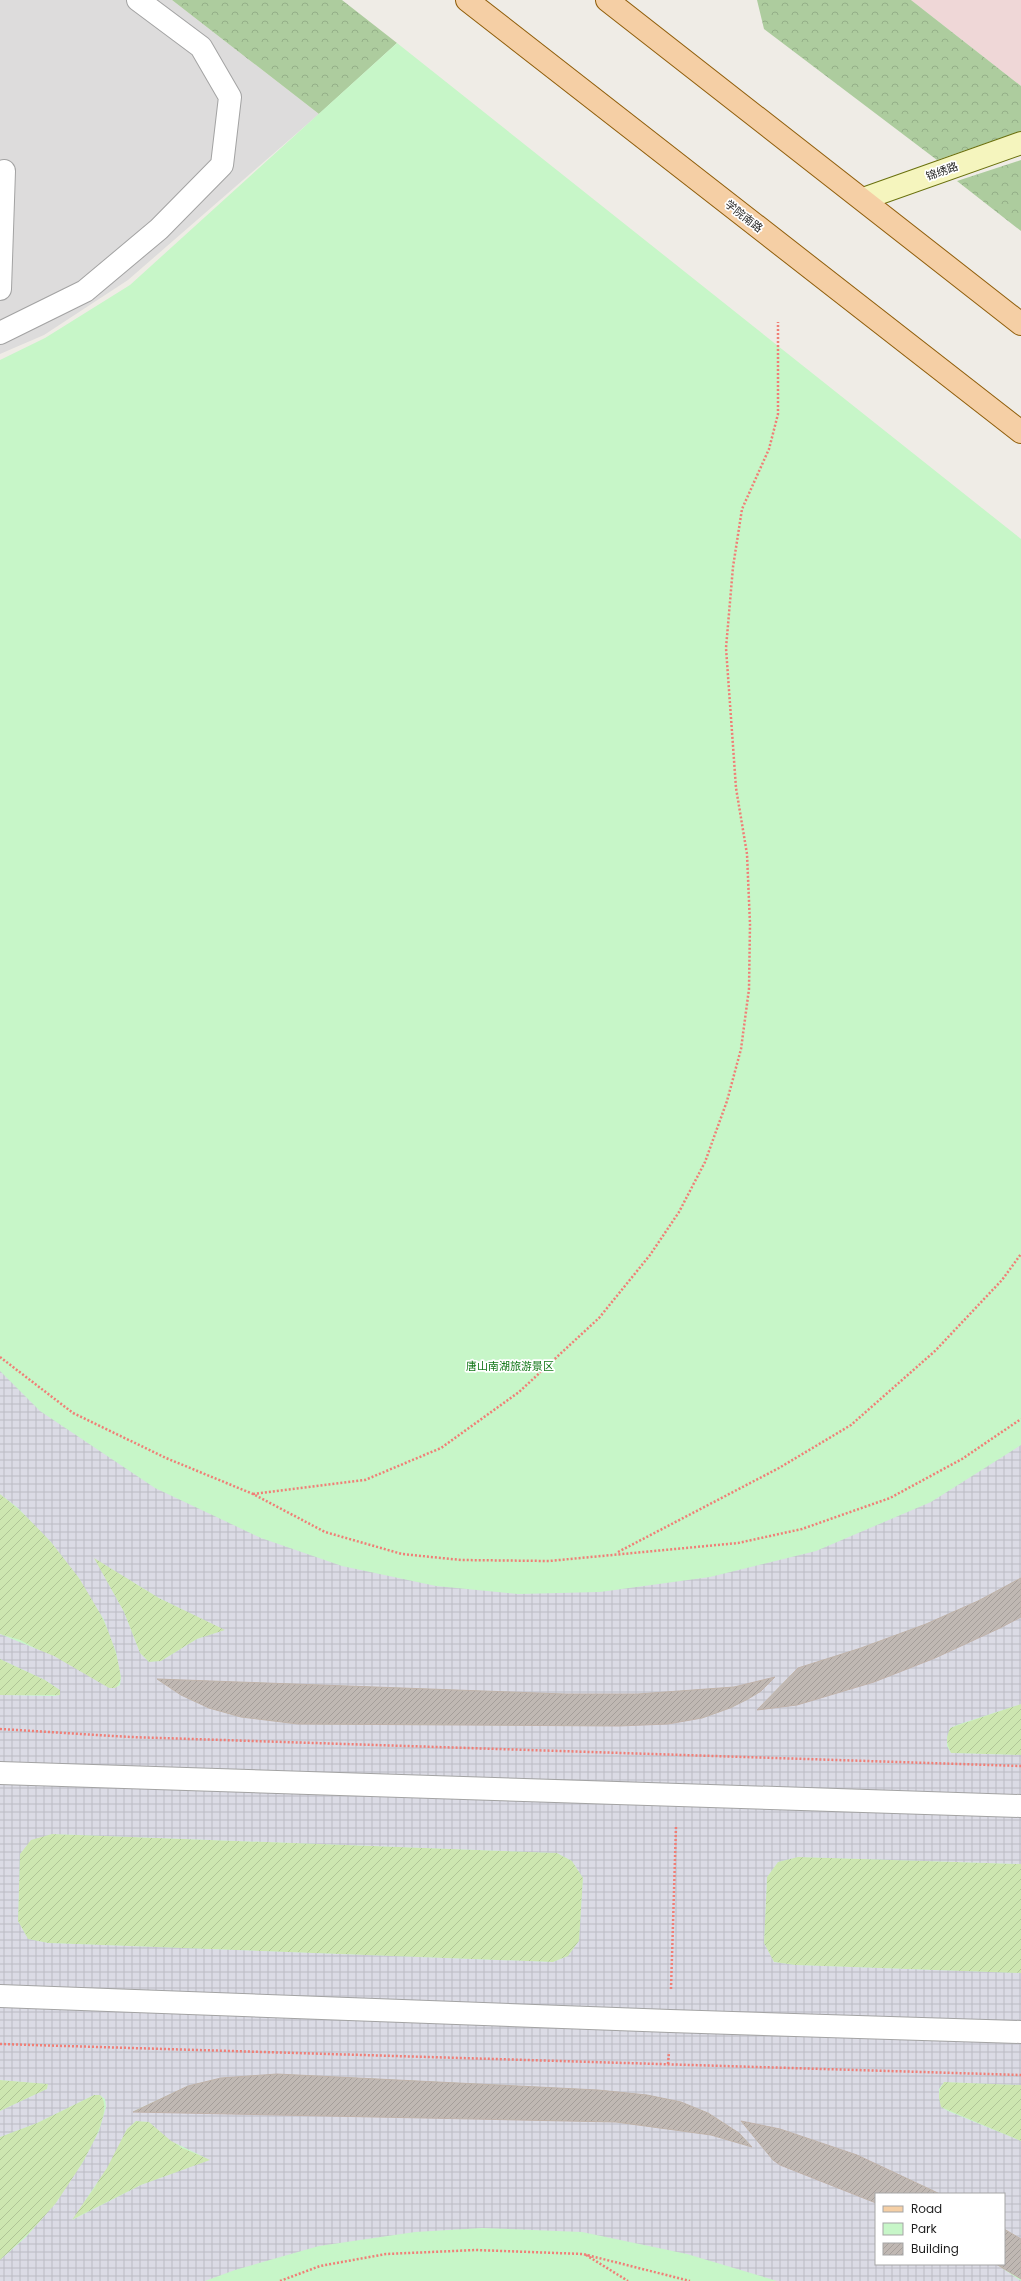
<svg xmlns="http://www.w3.org/2000/svg" width="1021" height="2281" font-family="Poppins,'Noto Sans SC',sans-serif">
<defs>
<pattern id="forest-crowns" width="20" height="18" patternUnits="userSpaceOnUse"><rect width="20" height="18" fill="#adcc9e"/><path d="M2 6a3 3 0 1 1 6 0M12 15a3 3 0 1 1 6 0" fill="none" stroke="#94af88"/></pattern>
<pattern id="garden-furrows" width="10" height="10" patternUnits="userSpaceOnUse"><rect width="10" height="10" fill="#cde6b0"/><path d="M-1 1l2-2M0 10L10 0M9 11l2-2" fill="none" stroke="#b0c597"/></pattern>
<pattern id="plaza-grid" width="8" height="8" patternUnits="userSpaceOnUse"><rect width="8" height="8" fill="#dbdbe5"/><path d="M0 4h8M4 0v8" fill="none" stroke="#bcbcc4"/></pattern>
<pattern id="building-hatch" width="6" height="6" patternUnits="userSpaceOnUse"><rect width="6" height="6" fill="#c0b8b3"/><path d="M-1 1l2-2M0 6l6-6M5 7l2-2" fill="none" stroke="#a59e9a"/></pattern>
</defs>
<rect width="100%" height="100%" fill="#efece6"/>
<!-- residential -->
<path fill="#dddcdc" d="M 0,0 L 172,0 L 319,114 L 128,280 L 44,335 L 0,354 Z"/>
<!-- commercial -->
<path fill="#efd7d7" d="M 911,0 L 1021,0 L 1021,86 Z"/>
<!-- forest -->
<path fill="url(#forest-crowns)" d="M 172,0 L 342,0 L 397,43 L 319,114 Z
M 757,0 L 911,0 L 1021,86 L 1021,131 L 937,160 L 764,29 Z
M 1021,160 L 1021,231 L 957,181 Z"/>
<!-- park -->
<path fill="#c7f6c8" fill-rule="evenodd" d="M 397,43 L 1021,539 L 1021,2281 L 0,2281 L 0,360 L 45,338 L 130,285 ZM 876,2194 L 1004,2194 L 1004,2264 L 876,2264 Z"/>
<!-- garden -->
<path fill="url(#garden-furrows)" d="M 0,1494 C 50,1533 103,1597 118,1661 C 120,1671 124,1681 115,1688 L 109,1688 L 20,1640 L 0,1634 Z
M 93,1557 L 159,1598 L 226,1630 L 197,1639 L 161,1661 L 149,1662 L 140,1653 L 124,1612 Z
M 0,1659 L 45,1680 L 60,1690 L 60,1695 L 0,1695 Z
M 1021,1704 L 1021,1755 L 951,1753 C 946,1743 946,1738 950,1728 Z
M 52,1834 L 557,1853 L 572,1861 L 583,1878 L 579,1941 L 568,1956 L 553,1962 L 48,1943 L 28,1939 L 18,1921 L 20,1854 L 31,1839 Z
M 798,1857 L 1021,1864 L 1021,1973 L 795,1965 L 774,1962 L 764,1943 L 767,1877 L 778,1862 Z
M 0,2080 L 48,2084 L 47,2089 L 0,2111 Z
M 944,2082 L 1021,2085 L 1021,2141 L 941,2107 C 938,2097 938,2091 944,2082 Z
M 94,2095 L 100,2095 C 119,2112 69,2186 56,2203 C 39,2224 20,2242 0,2260 L 0,2137 L 37,2123 Z
M 136,2121 L 149,2122 L 182,2148 L 211,2160 L 141,2185 L 71,2220 L 95,2187 L 127,2129 Z"/>
<!-- plaza -->
<path fill="url(#plaza-grid)" fill-rule="evenodd" d="M 0,1371 L 40,1411 L 155,1488 L 261,1538 L 342,1566 L 436,1586 L 518,1594 L 600,1592 L 710,1577 L 816,1551 L 931,1502 L 1021,1445 L 1021,1578 L 978,1601 L 926,1624 L 861,1648 L 798,1668 L 758,1709 L 1021,1617 L 1021,1704 L 957,1725 L 950,1728 L 947,1737 L 947,1746 L 951,1753 L 1021,1755 L 1021,1864 L 798,1857 L 778,1862 L 767,1877 L 764,1943 L 774,1962 L 795,1965 L 1021,1973 L 1021,2085 L 944,2082 L 939,2089 L 939,2098 L 941,2107 L 948,2111 L 1021,2141 L 1021,2239 L 1004,2229 L 1004,2194 L 940,2194 L 856,2155 L 780,2129 L 742,2122 L 773,2160 L 876,2203 L 876,2264 L 996,2264 L 1021,2281 L 777,2281 L 687,2254 L 582,2232 L 482,2228 L 415,2232 L 319,2246 L 235,2270 L 205,2281 L 0,2281 L 0,2260 L 26,2237 L 56,2203 L 83,2162 L 99,2131 L 106,2107 L 105,2099 L 100,2095 L 94,2095 L 37,2123 L 0,2137 L 0,2111 L 47,2089 L 48,2084 L 0,2080 L 0,1695 L 54,1696 L 60,1695 L 60,1690 L 45,1680 L 0,1659 L 0,1634 L 54,1656 L 109,1688 L 115,1688 L 120,1685 L 121,1677 L 116,1652 L 104,1620 L 79,1578 L 51,1542 L 18,1508 L 0,1494 ZM 94,1558 L 159,1598 L 225,1630 L 197,1639 L 161,1661 L 149,1662 L 140,1653 L 124,1612 ZM 774,1678 L 761,1691 L 748,1699 L 730,1708 L 702,1718 L 619,1726 L 298,1724 L 241,1717 L 209,1708 L 181,1695 L 157,1679 L 565,1694 L 638,1694 L 734,1687 ZM 52,1834 L 557,1853 L 572,1861 L 583,1878 L 579,1941 L 568,1956 L 553,1962 L 48,1943 L 28,1939 L 18,1921 L 20,1854 L 31,1840 ZM 277,2074 L 598,2090 L 647,2095 L 681,2102 L 708,2113 L 739,2133 L 752,2147 L 711,2135 L 616,2122 L 134,2111 L 188,2086 L 221,2078 ZM 136,2121 L 149,2122 L 171,2141 L 210,2160 L 141,2185 L 72,2220 L 107,2168 L 127,2129 Z"/>
<!-- building -->
<path fill="url(#building-hatch)" stroke="#c0b2aa" d="M 1021,1578 L 1021,1617 L 1000,1628 L 935,1658 L 874,1682 L 797,1705 L 757,1710 L 798,1668 L 861,1648 L 926,1624 L 978,1601 Z
M 775,1677 L 761,1691 L 748,1699 L 730,1708 L 702,1718 L 668,1724 L 619,1726 L 298,1724 L 241,1717 L 209,1708 L 181,1695 L 157,1679 L 565,1694 L 638,1694 L 734,1687 Z
M 277,2074 L 598,2090 L 647,2095 L 681,2102 L 708,2113 L 739,2133 L 752,2147 L 711,2135 L 616,2122 L 133,2112 L 188,2086 L 221,2078 Z
M 741,2121 L 780,2129 L 857,2155 L 940,2194 L 876,2194 L 876,2203 L 780,2165 L 773,2160 Z
M 1004,2229 L 1021,2239 L 1021,2279 L 996,2264 L 1004,2264 Z"/>
<g fill="none" stroke-linecap="round" stroke-linejoin="round">
<!-- lane casing -->
<g stroke="#a3a3a3" stroke-width="24">
<path id="lane" d="M 0,289 L 4,171
M 0,333 L 85,291 L 159,229 L 222,165 L 230,97 L 201,47 L 138,0"/>
</g>
<!-- street casing -->
<g stroke="#a3a3a3" stroke-width="24">
<path id="street" d="M 0,1773 L 1021,1806
M 0,1996 L 670,2021 L 1021,2032"/>
</g>
<!-- secondary casing -->
<g stroke="#69700d" stroke-width="24">
<path id="secondary" d="M 863,199 L 1021,143"/>
</g>
<!-- primary casing -->
<g stroke="#905e0b" stroke-width="24">
<path id="primary" d="M 467,0 L 1021,432
M 607,0 L 1021,324"/>
</g>
<!-- path -->
<path stroke="#f07e76" stroke-width="2.5" stroke-dasharray="2 2" stroke-linecap="butt" d="M 0,1357 L 73,1413 L 166,1458 L 253,1494 L 325,1532 L 402,1554 L 461,1560 L 549,1561 L 738,1543 L 802,1529 L 890,1498 L 962,1459 L 1021,1419
M 253,1494 L 365,1480 L 441,1448 L 519,1392 L 599,1318 L 650,1255 L 679,1212 L 705,1162 L 727,1101 L 741,1049 L 749,989 L 750,924 L 747,854 L 736,788 L 726,648 L 733,567 L 742,509 L 769,449 L 778,414 L 778,322
M 618,1552 L 779,1468 L 851,1425 L 935,1351 L 1002,1280 L 1021,1254
M 0,1729 L 130,1737 L 1021,1766
M 671,1989 L 676,1826
M 0,2044 L 1021,2075
M 668,2064 L 669,2052
M 586,2255 L 628,2281
M 280,2281 L 320,2266 L 386,2254 L 476,2250 L 583,2254 L 690,2281"/>
<!-- lane -->
<use href="#lane" stroke="#fff" stroke-width="22"/>
<!-- street -->
<use href="#street" stroke="#fff" stroke-width="22"/>
<!-- secondary -->
<use href="#secondary" stroke="#f5f5be" stroke-width="22"/>
<!-- primary -->
<use href="#primary" stroke="#f5cfa5" stroke-width="22"/>
</g>
<g text-anchor="middle" stroke-width="3.5" stroke-linejoin="round" paint-order="stroke">
<!-- street labels -->
<g font-size="11" fill="#1f1f1f" stroke="#fff">
<text transform="translate(942 171) rotate(-20)" y="4">锦绣路</text>
<text transform="translate(744 216) rotate(38)" y="4">学院南路</text>
</g>
<!-- park labels -->
<g font-size="11" fill="#137718" stroke="#fff">
<text x="510" y="1370">唐山南湖旅游景区</text>
</g>
</g>
<!-- legend -->
<rect x="875" y="2193" width="130" height="72" fill="#ffffff" stroke="#a5a5a5"/>
<rect x="883" y="2206" width="20" height="6" fill="#f5cfa5" stroke="#a5a5a5"/>
<text x="911" y="2213" font-size="12" fill="#1f1f1f">Road</text>
<rect x="883" y="2223" width="20" height="12" fill="#c7f6c8" stroke="#a5a5a5"/>
<text x="911" y="2233" font-size="12" fill="#1f1f1f">Park</text>
<rect x="883" y="2243" width="20" height="12" fill="url(#building-hatch)" stroke="#a5a5a5"/>
<text x="911" y="2253" font-size="12" fill="#1f1f1f">Building</text>
</svg>
